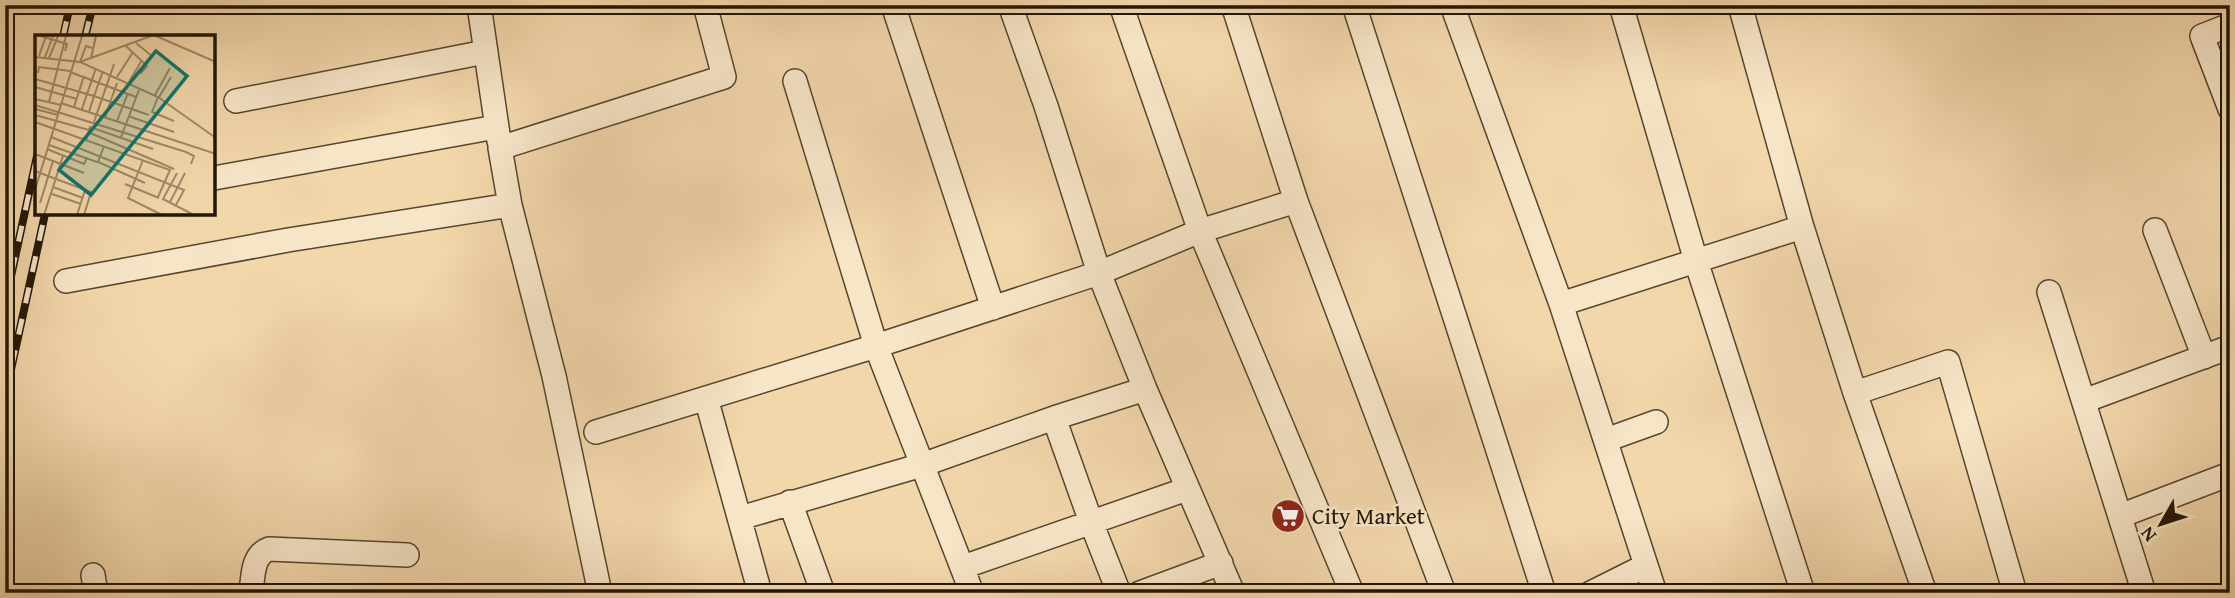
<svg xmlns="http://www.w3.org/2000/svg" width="2235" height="598" font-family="'Gentium Book Plus',serif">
<rect width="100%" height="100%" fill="#f2d7ab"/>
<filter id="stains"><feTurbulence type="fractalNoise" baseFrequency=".00286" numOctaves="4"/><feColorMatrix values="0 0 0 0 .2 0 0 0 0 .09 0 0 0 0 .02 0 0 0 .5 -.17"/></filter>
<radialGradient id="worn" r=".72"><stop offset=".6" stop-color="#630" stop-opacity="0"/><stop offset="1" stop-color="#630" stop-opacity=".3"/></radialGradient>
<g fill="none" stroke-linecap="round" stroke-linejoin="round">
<!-- minor casing -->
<g stroke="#56462e" stroke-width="26">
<path id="minor" d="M 479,5 L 499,141
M 893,5 L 993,308
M 1010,5 L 1046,106 L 1099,273 L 1145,389 L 1233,593
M 1121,5 L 1200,231 L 1352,593
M 1233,5 L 1296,201 L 1444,593
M 1354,5 L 1544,593
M 1452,5 L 1561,304 L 1655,593
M 1621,5 L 1696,261 L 1803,593
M 2230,25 L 2202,36 L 2230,109
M 795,81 L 876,346 L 972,593
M 236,101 L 485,52
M 214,178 L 496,127
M 1802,227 L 1855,393 L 1925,593
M 2155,230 L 2204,357
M 66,281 L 288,240 L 510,205
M 2049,292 L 2144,593
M 1561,304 L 1802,227 L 1740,5
M 1855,393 L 1948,362 L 2015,593
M 706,398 L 760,593
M 2084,401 L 2230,347
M 1054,418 L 1091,522 L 1119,593
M 596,432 L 876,346 L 1099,273 L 1200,231 L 1296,201
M 1606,440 L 1656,422
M 790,502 L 823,593
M 2120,516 L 2230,474
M 740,518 L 922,465 L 1054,418 L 1145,389
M 963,567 L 1187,489
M 93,575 L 96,593
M 251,593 C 253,577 252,555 269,549 L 407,555
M 600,593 L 554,376 L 510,205 L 500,148 L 724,77 L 705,5
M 1140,593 L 1221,563
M 1591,593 L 1645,566"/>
</g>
<!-- minor -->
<use href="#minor" stroke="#f7e5c8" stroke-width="23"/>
<!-- rail casing -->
<g stroke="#221605" stroke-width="8">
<path id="rail" d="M 63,37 L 70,5
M 85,37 L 93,5
M 5,304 L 37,156
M 5,397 L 45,214"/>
</g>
<!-- rail -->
<use href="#rail" stroke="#f7e5c8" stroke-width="5" stroke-dasharray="16" stroke-linecap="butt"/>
</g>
<!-- icons -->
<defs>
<g id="supermarket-disc" transform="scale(1.75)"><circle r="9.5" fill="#8f2418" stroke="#f7e5c8"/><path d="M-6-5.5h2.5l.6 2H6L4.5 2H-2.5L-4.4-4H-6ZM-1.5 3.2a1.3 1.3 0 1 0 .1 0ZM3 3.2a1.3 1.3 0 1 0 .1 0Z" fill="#fff"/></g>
</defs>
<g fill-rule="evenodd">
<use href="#supermarket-disc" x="1288" y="516"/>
</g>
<g text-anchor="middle" stroke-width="5" stroke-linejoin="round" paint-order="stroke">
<!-- poi labels -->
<g font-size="23" fill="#221605" stroke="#f7e5c8" text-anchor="start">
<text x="1312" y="524">City Market</text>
</g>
</g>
<!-- overview -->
<g transform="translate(35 35)">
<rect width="180" height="180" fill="#f2d7ab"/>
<path fill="none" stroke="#9f8a69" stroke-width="2" d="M 6,1 L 32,9 L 30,16M 121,1 L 181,27M 101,8 L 118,22M 91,11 L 112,31 L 105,39M 57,13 L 51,11 L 45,27 L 123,62 L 117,77 L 139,86M 4,21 L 11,1M 0,22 L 45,27 L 116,1M 10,22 L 18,1M 14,23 L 23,1M 56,23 L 61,1M 35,37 L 101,62M 3,38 L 4,32 L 35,36M 82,42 L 98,17M 0,44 L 52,59 L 61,33M 94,47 L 107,25M 0,52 L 42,64M 120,60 L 135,33M 123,62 L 181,103M 124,62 L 136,42M 0,64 L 26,70M 14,67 L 31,1M 26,68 L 181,119M 0,70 L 151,117 L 159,121 L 156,129M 39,72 L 49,41M 0,74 L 23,80M 47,74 L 52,59 L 59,61 L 68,36M 54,77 L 59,61 L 114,80M 0,80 L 54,95M 93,81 L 139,97M 70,82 L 82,48M 82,86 L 93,58M 0,87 L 135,135 L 123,162M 59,87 L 79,29M 53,97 L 139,134M 16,102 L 149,155 L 141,170M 86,102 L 104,55M 51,105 L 55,92 L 118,114M 14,110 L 62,127M 69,111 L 63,127 L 110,148M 12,114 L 49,129 L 52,123M 0,119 L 49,138M 108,125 L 93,163 L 127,180M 0,136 L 21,144M 142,138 L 128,164 L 159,180M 21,144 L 56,157 L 49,180M 90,149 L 124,163M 18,152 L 48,163M 0,155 L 47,1M 17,159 L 46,169M 135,167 L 150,138M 5,168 L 18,126M 9,180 L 28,121M 42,180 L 50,155"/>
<path fill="#0f766e" fill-opacity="0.15" stroke="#0f766e" stroke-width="3.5" d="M 121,16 L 152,41 L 56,160 L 24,135 Z"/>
<rect width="180" height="180" fill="none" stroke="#221605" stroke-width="3.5"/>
</g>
<!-- margin -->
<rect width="2235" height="598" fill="none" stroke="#f2d7ab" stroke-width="28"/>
<rect x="7" y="7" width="2221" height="584" fill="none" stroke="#221605" stroke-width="3.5"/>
<rect x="14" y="14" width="2207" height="570" fill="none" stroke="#221605" stroke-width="2"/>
<!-- north arrow -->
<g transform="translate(2161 524) rotate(231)" stroke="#f7e5c8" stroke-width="5" paint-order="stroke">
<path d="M0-5L12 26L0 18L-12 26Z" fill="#221605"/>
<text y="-10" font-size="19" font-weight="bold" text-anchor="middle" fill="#221605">N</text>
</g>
<rect width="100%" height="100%" filter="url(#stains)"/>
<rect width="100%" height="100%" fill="url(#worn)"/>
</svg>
